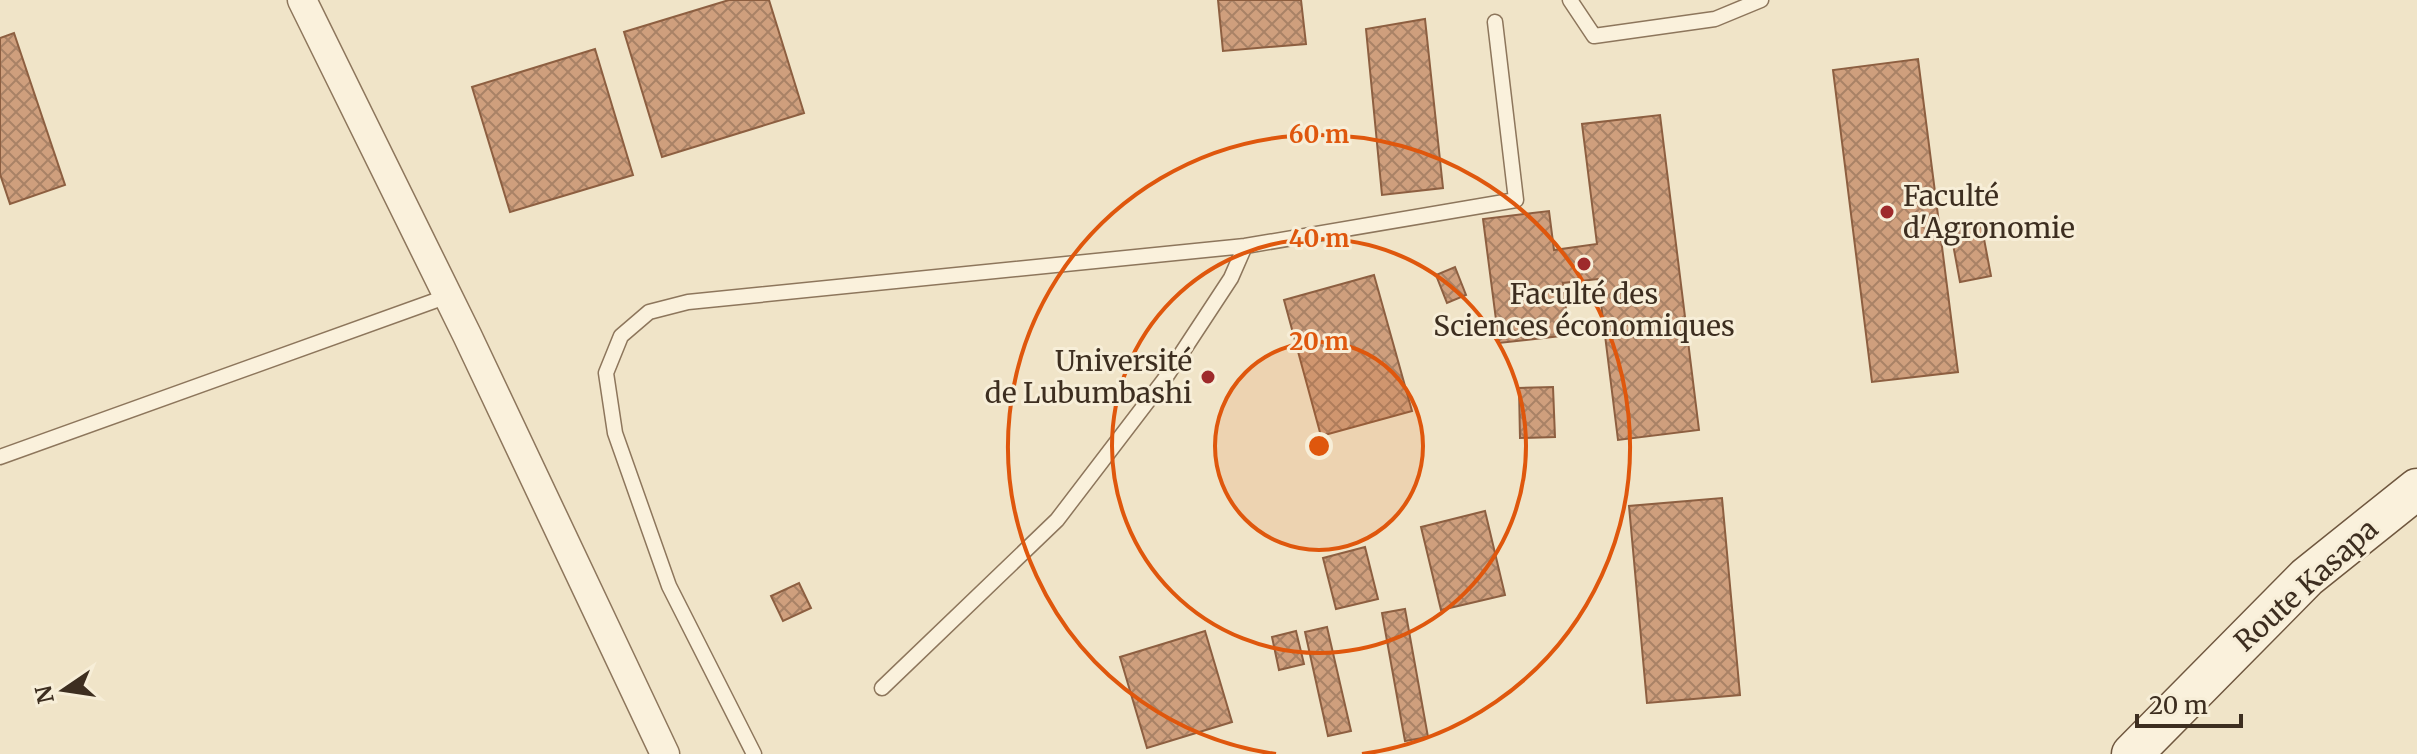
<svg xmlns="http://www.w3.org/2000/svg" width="2417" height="754" font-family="Merriweather,serif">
<defs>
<pattern id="building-cross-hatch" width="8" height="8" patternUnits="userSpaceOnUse" patternTransform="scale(2)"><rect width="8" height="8" fill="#cf9f7d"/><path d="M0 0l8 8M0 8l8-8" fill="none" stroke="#a98266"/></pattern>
</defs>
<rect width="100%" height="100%" fill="#f0e4c8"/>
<!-- building -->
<path fill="url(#building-cross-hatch)" stroke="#8d5f41" stroke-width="2" d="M 729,0 L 769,0 L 804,113 L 662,157 L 624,32 Z
M 1218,0 L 1301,0 L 1306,44 L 1223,51 Z
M 1425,19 L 1443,188 L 1382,195 L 1366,29 Z
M 14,33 L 65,185 L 10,204 L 0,174 L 0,38 Z
M 595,49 L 633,175 L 510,212 L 472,87 Z
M 1918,59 L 1958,372 L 1872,382 L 1833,70 Z
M 1660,115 L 1699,430 L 1618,440 L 1598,279 L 1563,283 L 1569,335 L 1499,343 L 1483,219 L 1549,211 L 1554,250 L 1597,244 L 1582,124 Z
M 1981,223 L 1991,276 L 1960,282 L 1950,228 Z
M 1455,267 L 1466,295 L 1447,303 L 1436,275 Z
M 1374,275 L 1412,411 L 1321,436 L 1284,300 Z
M 1553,387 L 1555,437 L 1520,438 L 1519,388 Z
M 1722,498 L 1740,695 L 1647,703 L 1629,506 Z
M 1485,511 L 1505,595 L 1441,610 L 1421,527 Z
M 1365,547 L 1378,599 L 1336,609 L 1323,558 Z
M 799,583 L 811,608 L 783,621 L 771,596 Z
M 1405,609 L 1428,737 L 1405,741 L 1382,613 Z
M 1327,627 L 1351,731 L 1328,736 L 1305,632 Z
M 1205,631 L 1232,722 L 1147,748 L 1120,657 Z
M 1296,631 L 1304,664 L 1279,670 L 1272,637 Z"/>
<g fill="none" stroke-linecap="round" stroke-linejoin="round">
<!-- lane casing -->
<g stroke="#8d765c" stroke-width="17">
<path id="lane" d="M 1570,0 L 1594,36 L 1715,19 L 1761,0
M 0,457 L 448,296
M 882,688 L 1057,520 L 1164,380 L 1231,278 L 1245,246
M 754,754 L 669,586 L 615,433 L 606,373 L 621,336 L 649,312 L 688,302 L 1245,246 L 1516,200 L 1495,22"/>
</g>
<!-- street casing -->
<g stroke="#8d765c" stroke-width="31">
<path id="street" d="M 302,0 L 467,335 L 665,754"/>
</g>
<!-- secondary casing -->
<g stroke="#6f573f" stroke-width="43">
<path id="secondary" d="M 2132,754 L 2307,577 L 2417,489"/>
</g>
<!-- lane -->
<use href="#lane" stroke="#faf1dc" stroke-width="14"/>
<!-- street -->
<use href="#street" stroke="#faf1dc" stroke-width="28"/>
<!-- secondary -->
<use href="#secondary" stroke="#faf1dc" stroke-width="40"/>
</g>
<!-- distance rings -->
<circle cx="1319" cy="446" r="104" fill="#df570d" fill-opacity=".12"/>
<g fill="none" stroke="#df570d" stroke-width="4">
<circle cx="1319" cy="446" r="104"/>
<circle cx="1319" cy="446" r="207"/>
<path d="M1276 754A311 311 0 1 1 1362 754"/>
</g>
<!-- markers -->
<g fill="#9e2a2b" stroke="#f7eed8" stroke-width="3">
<circle cx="1887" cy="212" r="8"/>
<circle cx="1584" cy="264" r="8"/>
<circle cx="1208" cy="377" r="8"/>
</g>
<g text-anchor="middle" stroke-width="6" stroke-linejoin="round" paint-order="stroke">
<!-- poi labels -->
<g font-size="28" fill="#3d2e20" stroke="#f7eed8" text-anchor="start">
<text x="1903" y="206">Faculté<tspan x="1903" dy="32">d'Agronomie</tspan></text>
<text x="1584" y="304" text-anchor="middle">Faculté des<tspan x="1584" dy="32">Sciences économiques</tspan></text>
<text x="1192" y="371" text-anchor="end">Université<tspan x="1192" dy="32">de Lubumbashi</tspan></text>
</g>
<!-- street labels -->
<g font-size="28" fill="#3d2e20" stroke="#f7eed8">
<text transform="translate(2306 585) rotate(-42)" y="10">Route Kasapa</text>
</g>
</g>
<circle cx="1319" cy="446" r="12" fill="#df570d" stroke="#f7eed8" stroke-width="4"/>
<g font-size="24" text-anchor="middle" font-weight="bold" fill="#df570d" stroke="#f7eed8" stroke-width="6" stroke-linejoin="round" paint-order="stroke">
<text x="1319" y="143">60 m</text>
<text x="1319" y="247">40 m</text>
<text x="1319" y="350">20 m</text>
</g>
<!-- north arrow -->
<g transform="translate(64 690) rotate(257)" stroke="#f7eed8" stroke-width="6" paint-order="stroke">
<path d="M0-6L14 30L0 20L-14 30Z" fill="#3d2e20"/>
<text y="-12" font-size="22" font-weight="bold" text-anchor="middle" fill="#3d2e20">N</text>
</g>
<!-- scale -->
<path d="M2137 714v12h104v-12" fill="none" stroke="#3d2e20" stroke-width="4"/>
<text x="2149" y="714" font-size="24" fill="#3d2e20" stroke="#f7eed8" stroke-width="6" paint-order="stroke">20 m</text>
</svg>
